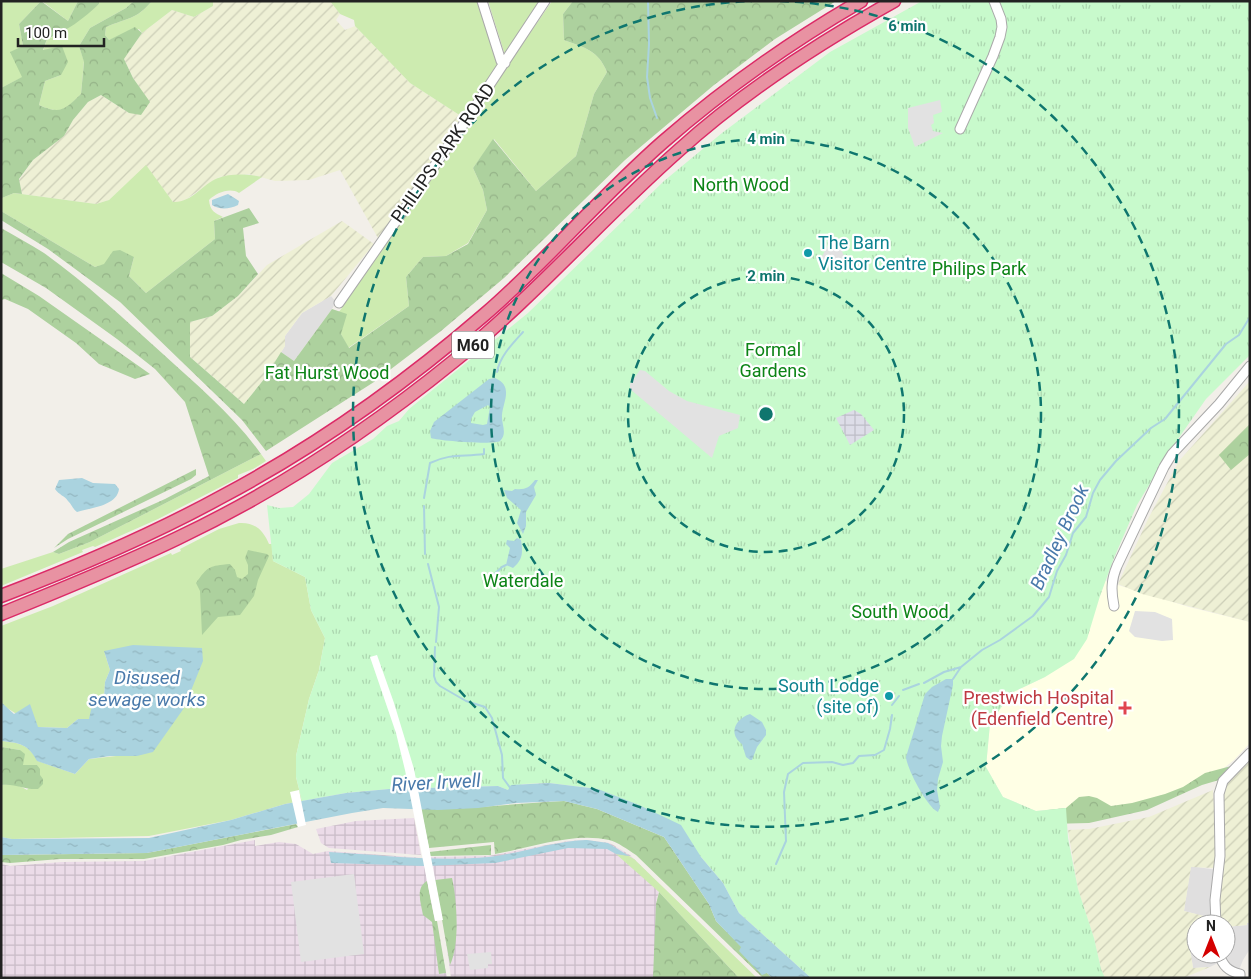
<svg xmlns="http://www.w3.org/2000/svg" width="1251" height="979" font-family="Roboto,sans-serif">
<defs>
<pattern id="industrial-grid" width="8" height="8" patternUnits="userSpaceOnUse" patternTransform="scale(1.25)"><rect width="8" height="8" fill="#ebdbe8"/><path d="M0 4h8M4 0v8" fill="none" stroke="#c9bcc7"/></pattern>
<pattern id="farmland-furrows" width="10" height="10" patternUnits="userSpaceOnUse" patternTransform="scale(1.25)"><rect width="10" height="10" fill="#eef0d5"/><path d="M-1 1l2-2M0 10L10 0M9 11l2-2" fill="none" stroke="#ccceb7"/></pattern>
<pattern id="forest-crowns" width="20" height="18" patternUnits="userSpaceOnUse" patternTransform="scale(1.25)"><rect width="20" height="18" fill="#add19e"/><path d="M2 6a3 3 0 1 1 6 0M12 15a3 3 0 1 1 6 0" fill="none" stroke="#95b388"/></pattern>
<pattern id="park-tufts" width="24" height="20" patternUnits="userSpaceOnUse" patternTransform="scale(1.25)"><rect width="24" height="20" fill="#c8facc"/><path d="M3 7l-1-3M5 7V3M7 7l1-3M15 17l-1-3M17 17v-4M19 17l1-3" fill="none" stroke="#acd6af"/></pattern>
<pattern id="plaza-grid" width="8" height="8" patternUnits="userSpaceOnUse" patternTransform="scale(1.25)"><rect width="8" height="8" fill="#dddde8"/><path d="M0 4h8M4 0v8" fill="none" stroke="#bdbdc7"/></pattern>
<pattern id="water-ripples" width="26" height="14" patternUnits="userSpaceOnUse" patternTransform="scale(1.25)"><rect width="26" height="14" fill="#aad3df"/><path d="M2 4q2-2 4 0t4 0M15 11q2-2 4 0t4 0" fill="none" stroke="#92b5bf"/></pattern>
</defs>
<rect width="100%" height="100%" fill="#f2efe9"/>
<!-- residential -->
<path fill="#e0dfdf" d="M 331,296 L 336,302 L 332,309 L 294,361 L 281,352 L 285,346 L 285,336 L 302,313 Z
M 1191,866 L 1217,870 L 1212,918 L 1184,911 Z
M 1247,923 L 1250,923 L 1250,949 L 1243,960 L 1239,970 L 1228,965 L 1222,954 L 1226,954 L 1226,927 L 1247,925 Z
M 1190,948 L 1196,948 L 1196,954 L 1216,954 L 1218,963 L 1210,967 L 1193,968 Z"/>
<!-- industrial -->
<path fill="url(#industrial-grid)" d="M 414,818 L 421,855 L 329,848 L 321,843 L 316,829 L 356,821 Z
M 255,840 L 255,846 L 279,842 L 296,844 L 313,854 L 328,851 L 423,858 L 447,978 L 1,978 L 1,864 L 10,866 L 62,862 L 144,861 Z
M 587,840 L 610,843 L 630,855 L 660,885 L 656,904 L 655,978 L 451,978 L 443,920 L 430,857 L 488,856 L 568,841 Z"/>
<!-- education -->
<path fill="#ffffe5" d="M 1105,581 L 1189,607 L 1250,622 L 1250,743 L 1234,760 L 1219,772 L 1148,806 L 1066,808 L 1036,811 L 1003,797 L 986,767 L 990,723 L 1011,693 L 1045,677 L 1100,596 Z"/>
<!-- farmland -->
<path fill="url(#farmland-furrows)" d="M 213,1 L 330,1 L 340,14 L 336,20 L 345,30 L 355,26 L 410,83 L 464,118 L 379,240 L 340,170 L 309,180 L 275,181 L 249,174 L 219,177 L 182,202 L 173,202 L 146,166 L 109,200 L 96,204 L 22,194 L 19,180 L 33,160 L 64,136 L 73,120 L 88,102 L 101,95 L 129,113 L 149,102 L 133,78 L 124,59 L 142,33 L 172,10 L 194,17 L 213,6 Z
M 342,221 L 374,244 L 331,296 L 302,313 L 285,336 L 285,346 L 265,378 L 244,404 L 190,357 L 190,322 L 212,316 L 238,296 L 267,265 Z
M 1250,381 L 1250,622 L 1142,594 L 1118,584 L 1148,519 L 1179,461 Z
M 1250,760 L 1250,923 L 1247,923 L 1247,925 L 1226,927 L 1226,924 L 1219,924 L 1217,900 L 1223,795 L 1227,782 Z
M 1213,790 L 1217,855 L 1214,868 L 1191,867 L 1184,911 L 1212,918 L 1213,924 L 1196,924 L 1196,948 L 1190,948 L 1193,968 L 1210,967 L 1183,978 L 1105,978 L 1101,969 L 1094,938 L 1078,889 L 1068,830 L 1089,829 L 1149,817 Z"/>
<!-- grass -->
<path fill="#cdebb0" d="M 1,1 L 41,1 L 19,24 L 23,46 L 23,77 L 1,88 Z
M 42,1 L 78,1 L 68,21 Z
M 99,1 L 134,1 L 126,8 L 90,28 L 79,46 L 84,61 L 81,94 C 65,110 61,115 39,105 L 45,81 L 61,75 L 43,51 L 47,39 L 58,35 L 99,4 Z
M 152,1 L 213,1 L 213,6 L 194,17 L 172,10 L 142,33 L 139,29 L 109,40 L 105,35 L 106,27 C 127,18 136,20 152,1 Z
M 330,1 L 480,1 L 501,67 L 464,118 L 410,83 L 355,26 L 354,20 L 340,14 Z
M 488,1 L 541,1 L 506,54 L 504,52 Z
M 552,1 L 573,1 L 563,14 L 564,40 C 585,48 598,50 607,72 L 594,94 L 576,156 L 536,191 L 494,139 L 473,168 L 483,190 L 487,210 L 468,243 L 446,256 L 423,257 L 406,277 L 409,306 L 348,348 L 341,334 L 339,312 Z
M 146,165 L 173,202 C 192,203 202,184 218,178 C 230,173 251,174 262,177 L 239,193 C 230,187 216,193 209,200 C 210,211 215,213 223,217 L 214,221 L 215,239 L 146,293 L 129,276 L 134,257 L 95,267 L 1,211 L 2,198 L 14,193 L 96,204 L 109,200 Z
M 261,454 L 266,461 L 253,469 L 238,475 L 238,478 L 158,519 L 95,547 L 93,546 L 82,550 L 83,552 L 1,586 L 1,569 L 53,552 L 59,554 L 90,542 Z
M 239,523 C 255,522 263,530 269,544 L 272,544 L 273,561 L 305,577 L 311,610 L 325,638 L 319,670 L 309,699 L 296,756 L 296,777 L 302,801 L 285,804 L 231,820 L 149,836 L 12,839 L 1,837 L 1,785 C 11,783 19,785 27,790 L 40,775 L 37,765 L 23,765 L 20,750 L 1,747 L 1,741 C 20,743 28,744 38,761 L 75,774 L 89,759 L 152,752 L 104,651 L 110,670 L 105,682 L 104,699 L 89,719 L 78,719 L 67,728 L 37,727 L 4,706 L 1,702 L 1,626 L 53,606 L 171,553 L 172,555 L 181,551 L 180,549 L 219,529 Z
M 616,854 L 629,856 L 634,859 L 757,978 L 739,978 L 659,892 Z"/>
<!-- forest -->
<path fill="url(#forest-crowns)" d="M 41,1 L 68,21 L 78,1 L 99,1 L 99,4 C 83,19 67,31 47,39 L 43,50 L 62,46 L 68,62 L 61,75 L 45,81 L 39,105 C 61,115 65,109 81,94 L 84,62 L 79,46 L 90,28 L 126,8 L 134,1 L 152,1 C 136,20 127,18 106,27 L 105,35 L 109,40 L 135,27 L 142,33 L 124,59 L 133,78 L 150,102 L 141,115 L 129,113 L 101,95 L 88,102 L 73,120 L 64,136 L 33,160 L 19,179 L 22,194 L 14,193 L 2,198 L 1,201 L 1,88 L 22,77 L 10,52 L 23,46 L 19,24 Z
M 573,1 L 836,1 L 775,39 L 714,85 L 625,160 L 504,278 L 441,331 L 374,382 L 266,451 L 242,420 L 120,302 L 48,249 L 1,220 L 1,211 L 95,267 L 104,264 L 113,251 L 120,250 L 134,257 L 129,276 L 146,293 L 215,239 L 214,221 L 249,208 L 259,223 L 243,228 L 246,256 L 258,274 L 238,296 L 212,316 L 190,322 L 190,357 L 244,404 L 265,378 L 281,352 L 294,361 L 332,309 L 347,314 L 341,334 L 349,348 L 409,306 L 406,277 L 423,257 L 446,256 L 468,244 L 487,210 L 483,190 L 473,168 L 493,139 L 536,191 L 576,156 L 594,94 L 607,72 C 598,50 585,48 564,40 L 563,14 Z
M 1,228 C 15,236 30,244 44,253 C 86,283 124,319 163,354 C 197,385 234,416 261,454 L 90,542 L 59,554 L 53,552 L 69,542 L 165,499 L 209,476 L 185,402 L 155,369 L 117,339 L 46,288 L 1,262 Z
M 1,273 L 39,296 L 150,374 L 135,379 L 99,364 L 76,343 L 28,309 L 5,299 L 1,300 Z
M 1250,424 L 1250,454 L 1231,470 L 1219,455 Z
M 196,469 L 196,475 L 191,479 L 68,539 L 54,548 L 68,534 Z
M 248,550 L 267,554 L 269,556 L 258,580 L 254,596 L 240,615 L 218,617 L 202,635 L 200,591 L 196,583 C 208,566 209,566 230,564 L 235,570 L 237,577 L 242,579 L 248,574 L 248,565 L 245,558 Z
M 1,747 L 20,750 L 25,754 L 23,765 L 37,765 L 40,769 L 40,775 L 43,779 L 43,784 L 38,789 C 25,790 15,783 1,785 Z
M 1235,765 L 1219,780 L 1202,785 L 1147,810 L 1089,823 L 1049,824 L 1048,810 L 1066,808 L 1079,797 L 1089,796 L 1097,798 L 1111,806 L 1132,803 L 1165,794 L 1183,787 L 1205,773 Z
M 564,801 L 597,809 L 664,837 L 709,904 L 716,921 L 772,978 L 763,978 L 636,855 C 628,850 618,842 609,840 C 572,832 531,848 495,854 L 494,842 L 429,848 L 421,809 C 469,810 516,803 564,801 Z
M 296,824 L 298,827 L 271,835 L 241,840 L 223,845 L 144,859 L 60,859 L 10,863 L 1,862 L 1,855 L 147,853 Z
M 491,845 L 491,855 L 430,856 L 429,852 Z
M 452,878 C 457,900 460,944 450,965 L 435,880 Z
M 427,881 L 435,921 L 437,921 L 446,973 L 439,974 L 432,922 L 423,915 C 421,903 415,888 427,881 Z
M 659,892 L 739,978 L 653,978 L 656,904 Z"/>
<!-- park -->
<path fill="url(#park-tufts)" d="M 922,1 L 1250,1 L 1250,355 L 1206,399 L 1171,449 L 1137,505 L 1114,558 L 1100,596 L 1087,639 L 1074,659 L 1045,677 L 1011,693 L 990,724 L 986,767 L 1003,797 L 1036,811 L 1066,808 L 1068,838 L 1078,889 L 1094,938 L 1101,969 L 1105,978 L 811,978 L 739,913 L 723,883 L 701,857 L 598,789 L 549,783 L 523,784 L 508,790 L 498,786 L 389,789 L 346,793 L 302,801 L 296,777 L 296,756 L 309,699 L 319,670 L 325,638 L 311,610 L 305,577 L 273,561 L 267,505 L 279,508 L 293,507 L 309,494 L 332,463 L 373,439 L 387,426 L 399,421 L 409,409 L 528,313 L 664,181 L 722,133 L 830,52 Z"/>
<!-- parking -->
<path fill="#e2e2e2" d="M 940,100 L 942,112 L 933,115 L 934,123 L 931,125 L 933,131 L 943,133 L 915,147 L 908,128 L 908,108 Z
M 837,241 L 848,264 L 840,273 L 821,258 L 830,242 Z
M 640,370 L 645,371 L 669,391 L 687,401 L 740,415 L 738,428 L 719,436 L 712,458 L 630,389 L 630,384 Z
M 1135,611 L 1155,612 L 1172,619 L 1173,640 L 1162,641 L 1135,637 L 1129,631 Z
M 354,874 L 364,954 L 301,962 L 291,882 Z
M 491,952 L 492,964 L 488,964 L 488,968 L 470,970 L 467,954 Z"/>
<!-- plaza -->
<path fill="url(#plaza-grid)" d="M 854,410 L 861,414 L 874,430 L 850,445 L 836,418 Z"/>
<!-- water -->
<path fill="url(#water-ripples)" fill-rule="evenodd" d="M 228,194 L 239,201 L 238,205 C 230,209 219,210 212,205 L 212,200 Z
M 495,378 C 514,386 503,402 502,415 C 501,423 508,434 500,441 C 495,445 439,441 431,438 L 430,431 L 434,422 L 489,379 ZM 488,405 L 490,407 L 487,424 L 483,425 L 471,423 L 471,419 L 475,412 Z
M 82,478 L 93,483 L 115,484 L 119,489 C 117,506 90,508 77,512 C 72,508 72,505 68,501 C 65,496 59,495 55,489 L 59,480 Z
M 535,480 L 538,480 L 534,487 L 536,495 L 526,512 L 526,526 L 523,534 L 517,523 L 521,510 L 507,498 L 504,490 L 512,491 L 515,489 C 525,490 529,488 535,480 Z
M 517,538 L 521,540 C 523,552 523,560 513,568 L 506,565 L 510,548 L 506,544 L 507,540 L 514,541 Z
M 133,645 L 202,648 L 203,661 L 184,708 L 153,752 L 137,756 L 110,756 L 89,759 L 75,774 L 37,761 C 28,744 20,743 1,741 L 1,702 L 14,714 L 30,704 L 38,727 L 67,728 L 78,719 L 89,719 L 93,701 L 104,699 L 105,682 L 110,670 L 104,651 Z
M 946,679 L 953,679 L 953,685 L 942,736 L 941,746 L 943,762 L 938,779 L 937,790 L 940,807 L 938,812 C 927,807 907,769 906,757 L 925,694 L 932,687 Z
M 750,714 L 762,722 L 766,730 L 766,735 L 757,747 L 752,760 L 750,760 L 746,757 L 742,744 C 728,734 735,719 750,714 Z
M 549,783 L 598,789 L 639,805 L 681,825 L 701,857 L 723,883 L 739,913 L 811,978 L 772,978 L 767,973 L 762,975 L 739,951 L 741,947 L 716,921 L 709,904 L 664,837 L 597,809 L 564,801 L 516,803 L 478,808 L 438,810 L 383,808 L 352,813 L 147,853 L 1,855 L 1,837 L 12,839 L 149,838 L 231,820 L 285,804 L 346,793 L 389,789 L 498,786 L 508,790 L 511,785 Z
M 587,840 L 608,843 L 629,856 L 616,854 L 607,849 L 568,848 L 495,863 L 425,866 L 331,863 L 329,852 C 382,855 436,862 489,857 C 522,853 554,841 587,840 Z"/>
<!-- pier -->
<path fill="#fff" d="M 377,655 L 394,703 L 414,769 L 443,920 L 435,921 L 405,770 L 396,733 L 370,657 Z
M 299,790 L 306,825 L 298,827 L 290,792 Z"/>
<g fill="none" stroke-linecap="round" stroke-linejoin="round">
<!-- stream -->
<path stroke="#aad3df" stroke-width="2" d="M 648,1 L 649,44 L 647,77 L 650,98 L 657,118
M 497,372 C 500,356 513,343 523,332
M 424,498 L 430,463 C 451,453 463,457 484,454 L 484,449
M 424,506 L 425,554
M 428,564 L 439,607 L 436,642
M 489,579 L 502,567 L 506,565
M 435,647 L 434,676 L 436,682 L 440,686 L 466,701 L 485,707 L 492,718 L 502,755 L 503,778 L 511,789
M 953,679 L 961,667
M 924,683 L 944,672 L 961,667 L 982,650 L 1000,640 L 1033,616 L 1049,597 L 1057,571 L 1066,555 L 1073,533 L 1086,517 L 1093,493 L 1100,480 L 1116,461 L 1151,428 L 1165,419 L 1226,344 L 1239,335 L 1250,317
M 903,690 L 919,684
M 892,705 L 899,696
M 776,864 L 786,841 L 784,792 L 788,774 L 803,763 L 832,762 L 843,765 L 853,763 L 859,756 L 875,755 L 884,750 L 890,729 L 892,715"/>
<!-- minor casing -->
<g stroke="#a9a9a9" stroke-width="11">
<path id="minor" d="M 482,1 L 501,61 L 505,63
M 960,129 L 993,56 L 1000,37 L 1002,27 L 1001,19 L 994,1
M 339,303 L 465,122 L 545,1
M 1114,606 C 1111,591 1111,580 1117,566 L 1164,467 L 1172,454 L 1219,404 L 1250,366
M 1216,924 L 1215,900 L 1220,856 L 1219,794 L 1223,781 L 1250,753
M 1219,954 C 1223,966 1228,971 1240,974 L 1240,978"/>
</g>
<!-- highway casing -->
<g stroke="#dc2a67" stroke-width="15">
<path id="highway" d="M 1,596 C 77,567 152,535 223,496 C 317,446 403,385 484,315 C 547,261 600,197 663,142 C 724,89 790,42 861,1
M 1,614 C 60,590 120,566 178,538 C 277,491 369,430 454,361 C 534,297 601,219 678,151 C 743,92 817,44 894,1"/>
</g>
<!-- minor -->
<use href="#minor" stroke="#fff" stroke-width="9"/>
<!-- highway -->
<use href="#highway" stroke="#e892a2" stroke-width="12"/>
</g>
<!-- distance rings -->
<g fill="none" stroke="#0f766e" stroke-width="2.5" stroke-dasharray="9 6">
<circle cx="766" cy="414" r="138"/>
<circle cx="766" cy="414" r="275"/>
<path d="M780 1A413 413 0 1 1 752 1"/>
</g>
<!-- markers -->
<g fill="#0f9aa8" stroke="#fff" stroke-width="2">
<circle cx="808" cy="253" r="5"/>
<circle cx="889" cy="696" r="5"/>
</g>
<path fill="#e0444e" stroke="#fff" stroke-width="2" d="M1122.5 700.5h5v5h5v5h-5v5h-5v-5h-5v-5h5z"/>
<g text-anchor="middle" stroke-width="4.5" stroke-linejoin="round" paint-order="stroke">
<!-- shield labels -->
<rect fill="#fff" stroke="#646464" stroke-width="1" x="452" y="331.5" width="42" height="27" rx="4"/>
<g font-size="16" font-weight="bold" fill="#222">
<text x="473" y="351">M60</text>
</g>
<!-- street labels -->
<g font-size="18" fill="#222" stroke="#fff">
<text transform="translate(443 153) rotate(-55)" y="6">PHILIPS PARK ROAD</text>
</g>
<!-- park labels -->
<g font-size="18" fill="#0c8416" stroke="#fff">
<text x="741" y="191">North Wood</text>
<text x="979" y="275">Philips Park</text>
<text x="773" y="356">Formal<tspan x="773" dy="21">Gardens</tspan></text>
<text x="327" y="379">Fat Hurst Wood</text>
<text x="523" y="587">Waterdale</text>
<text x="900" y="618">South Wood</text>
</g>
<!-- culture labels -->
<g font-size="18" fill="#0d838f" stroke="#fff" text-anchor="start">
<text x="818" y="249">The Barn<tspan x="818" dy="21">Visitor Centre</tspan></text>
<text x="879" y="692" text-anchor="end">South Lodge<tspan x="879" dy="21">(site of)</tspan></text>
</g>
<!-- health labels -->
<g font-size="18" fill="#be3a42" stroke="#fff" text-anchor="end">
<text x="1114" y="704">Prestwich Hospital<tspan x="1114" dy="21">(Edenfield Centre)</tspan></text>
</g>
<!-- water labels -->
<g font-size="19" font-style="italic" fill="#4a7aab" stroke="#fff">
<text transform="translate(1059 537) rotate(-65)" y="7">Bradley Brook</text>
<text x="147" y="684">Disused<tspan x="147" dy="22">sewage works</tspan></text>
<text transform="translate(436 782) rotate(-3)" y="7">River Irwell</text>
</g>
</g>
<circle cx="766" cy="414" r="8" fill="#0f766e" stroke="#fff" stroke-width="2.5"/>
<g font-size="15" text-anchor="middle" font-weight="bold" fill="#0f766e" stroke="#fff" stroke-width="4.5" stroke-linejoin="round" paint-order="stroke">
<text x="907" y="31">6 min</text>
<text x="766" y="144">4 min</text>
<text x="766" y="281">2 min</text>
</g>
<!-- border -->
<rect width="1251" height="979" fill="none" stroke="#222222" stroke-width="5"/>
<!-- north arrow -->
<g transform="translate(1211 939)"><circle r="24" fill="#ffffff" stroke="#a7a7a7"/>
<path d="M0-4L9 19L0 12L-9 19Z" fill="#d40000"/>
<text y="-8" font-size="14" font-weight="bold" text-anchor="middle" fill="#222222">N</text>
</g>
<!-- scale -->
<path d="M18 38v8h86v-8" fill="none" stroke="#222222" stroke-width="2.5"/>
<text x="25" y="38" font-size="15" fill="#222222" stroke="#ffffff" stroke-width="4" paint-order="stroke">100 m</text>
</svg>
